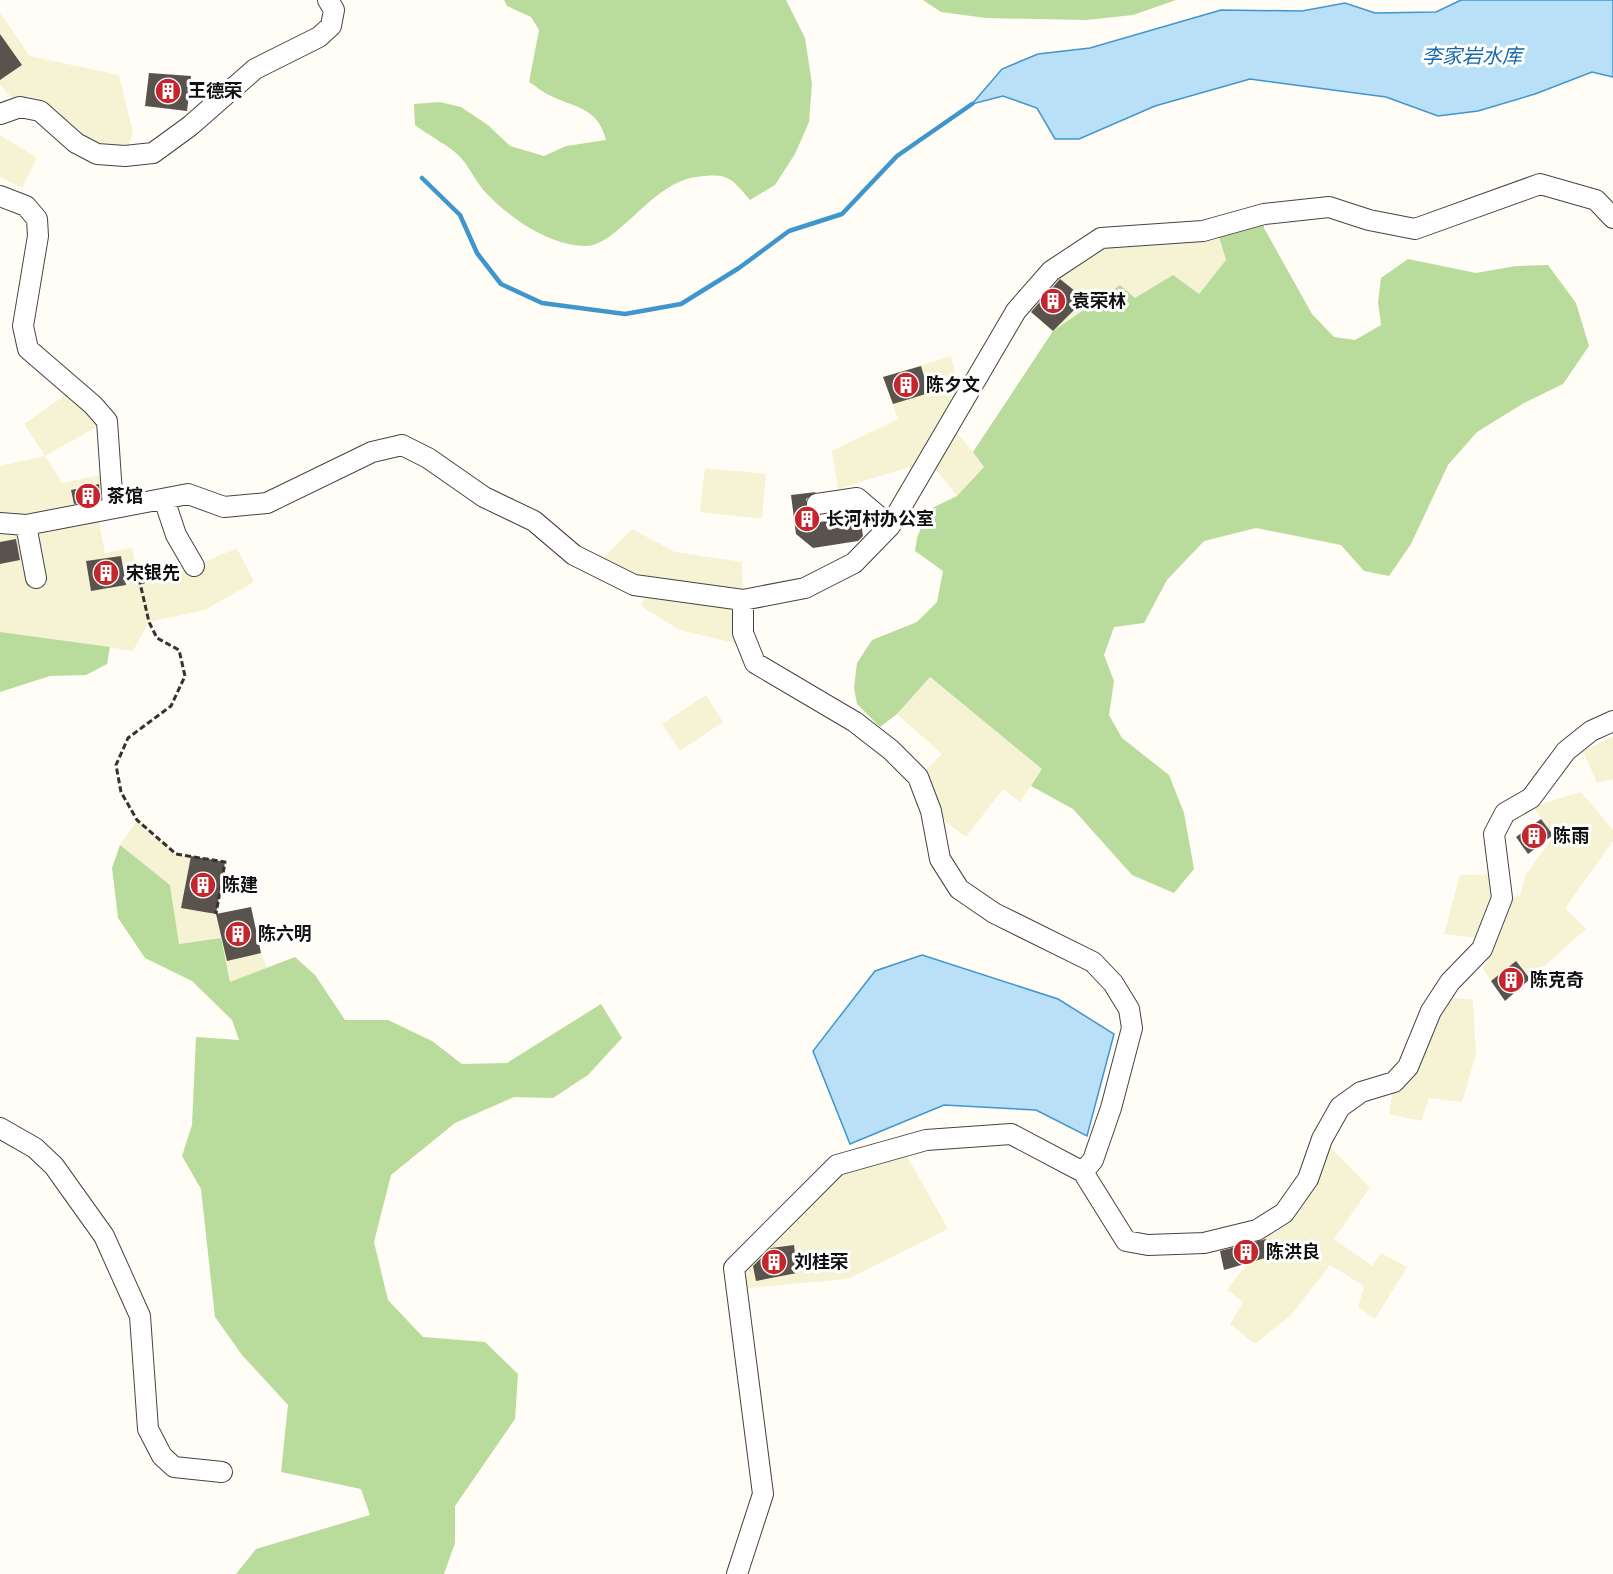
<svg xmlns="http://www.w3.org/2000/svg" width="1613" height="1574" font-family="'Playfair Display','Noto Sans SC',serif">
<rect width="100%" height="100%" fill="#fffdf5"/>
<!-- farmland -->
<path fill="#f6f3d4" d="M 0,13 L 30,56 L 119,75 L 133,132 L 125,156 L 97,154 L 20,107 L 0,85 Z
M 0,135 L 37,158 L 22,188 L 0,177 Z
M 1216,227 L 1226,260 L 1198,295 L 1135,298 L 1120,285 L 1053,331 L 1022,303 L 1101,238 Z
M 951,356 L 962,405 L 950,424 L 985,466 L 957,496 L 929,461 L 838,489 L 832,451 L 898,419 L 883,377 Z
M 74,389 L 107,421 L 45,456 L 62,483 L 110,473 L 113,508 L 97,512 L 105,553 L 132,548 L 140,583 L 183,571 L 237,548 L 254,582 L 205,610 L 149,622 L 133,651 L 0,632 L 0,466 L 45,456 L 24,424 Z
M 705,468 L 766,474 L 762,519 L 700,512 Z
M 632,529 L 675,552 L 742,562 L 743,600 L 738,644 L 680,630 L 641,606 L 648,587 L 595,566 Z
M 929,677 L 1043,769 L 1020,802 L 1003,789 L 966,837 L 931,811 L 918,777 L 942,754 L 897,714 Z
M 706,695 L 723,722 L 680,751 L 662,724 Z
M 1613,736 L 1613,779 L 1597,783 L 1583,751 Z
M 1581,792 L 1613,830 L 1613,841 L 1565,908 L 1586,929 L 1505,1001 L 1483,969 L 1492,954 L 1482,949 L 1486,939 L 1444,934 L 1460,875 L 1500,874 L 1502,898 L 1520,896 L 1525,876 L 1553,836 L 1533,806 Z
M 137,820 L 176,854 L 225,862 L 216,914 L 251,907 L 261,953 L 268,970 L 230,982 L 221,938 L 179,944 L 170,885 L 120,845 Z
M 1441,996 L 1473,1000 L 1476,1054 L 1462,1102 L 1429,1098 L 1421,1121 L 1389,1114 L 1394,1082 Z
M 1322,1139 L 1370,1188 L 1334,1239 L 1372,1266 L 1381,1253 L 1407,1267 L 1375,1319 L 1358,1307 L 1364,1286 L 1330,1265 L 1292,1314 L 1255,1344 L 1230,1324 L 1243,1302 L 1227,1290 L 1255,1253 L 1257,1230 L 1284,1213 Z
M 902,1147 L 948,1229 L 848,1279 L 736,1289 L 734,1268 L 837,1165 Z"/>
<!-- forest -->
<path fill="#b9dc9c" d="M 504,0 L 786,0 L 805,38 L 812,84 L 809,122 L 795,154 L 775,185 L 750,200 C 730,176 727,173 696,177 C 651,183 619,245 586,246 C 550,246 511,219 487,194 C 475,182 469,164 456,153 C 444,143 428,135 415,125 L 414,104 L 440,102 L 461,107 L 488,125 L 510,146 L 544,156 L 566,146 L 606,140 C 598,107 575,108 549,95 C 542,92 536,86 529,82 L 539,30 L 531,17 L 507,6 Z
M 923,0 L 1176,0 L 1133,15 L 1086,20 L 986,18 L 941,12 Z
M 1264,214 L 1264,228 L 1312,314 L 1334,337 L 1355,340 L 1381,325 L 1378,302 L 1381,278 L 1408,259 L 1476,273 L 1516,266 L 1548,265 L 1576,303 L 1589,346 L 1563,384 L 1524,403 L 1477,432 L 1448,465 L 1411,544 L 1389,576 L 1364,571 L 1341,545 L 1256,528 L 1204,541 L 1167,580 L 1144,623 L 1114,627 L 1104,655 L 1114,681 L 1109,715 L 1122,738 L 1169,775 L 1184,813 L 1194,869 L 1174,893 L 1132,875 L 1073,809 L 1031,786 L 1042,769 L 930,677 L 897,714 L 880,727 L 857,704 L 854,688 L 857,663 L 872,640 L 917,622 L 937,602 L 943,571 L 915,551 L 917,538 L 928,510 L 957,496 L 984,467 L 973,452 L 1053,331 L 1120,285 L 1135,298 L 1173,275 L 1199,294 L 1226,260 L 1216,227 Z
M 0,632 L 110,647 L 107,664 L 86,675 L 50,676 L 0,692 Z
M 120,845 L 170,885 L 179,944 L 221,938 L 230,982 L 295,957 L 315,975 L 345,1020 L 388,1020 L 432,1041 L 462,1064 L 507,1063 L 601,1004 L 622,1038 L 588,1075 L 553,1098 L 514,1097 L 455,1123 L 391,1175 L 374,1242 L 388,1300 L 423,1337 L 485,1342 L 518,1374 L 515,1419 L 455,1506 L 455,1543 L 444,1574 L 236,1574 L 256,1549 L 370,1515 L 361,1489 L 281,1472 L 288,1405 L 242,1355 L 215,1317 L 201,1189 L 182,1156 L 192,1125 L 196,1037 L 239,1040 L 232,1020 L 192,981 L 145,958 L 118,918 L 112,868 Z"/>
<!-- water -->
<path fill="#b9e0f7" stroke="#3f96cf" stroke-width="1.5" d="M 1461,0 L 1613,0 L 1613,77 L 1592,72 L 1535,94 L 1478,111 L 1438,116 L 1386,97 L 1250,79 L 1155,106 L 1079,139 L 1055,139 L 1037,108 L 1003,96 L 972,104 L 1002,69 L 1038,54 L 1090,48 L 1221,10 L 1302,11 L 1345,3 L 1375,13 L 1436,12 Z
M 922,955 L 1058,999 L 1114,1034 L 1087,1136 L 1036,1110 L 944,1105 L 850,1144 L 813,1051 L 875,971 Z"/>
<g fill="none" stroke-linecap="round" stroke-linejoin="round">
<!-- stream -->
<path stroke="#3f96cf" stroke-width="4.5" d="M 422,178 L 460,215 L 477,253 L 501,284 L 542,303 L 625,314 L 681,304 L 739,268 L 789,231 L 842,214 L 897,156 L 972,104"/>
</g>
<!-- building -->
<path fill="#5a524d" d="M 0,34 L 22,65 L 0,80 Z
M 149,73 L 191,76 L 187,111 L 145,106 Z
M 1060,279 L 1085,299 L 1053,331 L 1031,312 Z
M 921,366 L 929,393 L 893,404 L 883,377 Z
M 99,484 L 100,499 L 74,504 L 71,490 Z
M 816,492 L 806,499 L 808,512 L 819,516 L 820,522 L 860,516 L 863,536 L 858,541 L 813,548 L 796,534 L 791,495 Z
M 16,539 L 20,560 L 0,564 L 0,542 Z
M 121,556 L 126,585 L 91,591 L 86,561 Z
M 1541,819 L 1553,835 L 1528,854 L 1516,837 Z
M 191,856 L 225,862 L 216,914 L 181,908 Z
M 251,907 L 261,953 L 227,961 L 216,914 Z
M 1516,961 L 1530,979 L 1505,1001 L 1491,981 Z
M 1266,1239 L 1272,1256 L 1224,1270 L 1220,1251 Z
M 794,1245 L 797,1273 L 756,1281 L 753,1266 L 771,1248 Z"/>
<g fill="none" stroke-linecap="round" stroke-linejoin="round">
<!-- minor casing -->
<g stroke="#444" stroke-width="22">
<path id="minor" d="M 0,114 L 20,107 L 40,111 L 76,143 L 97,154 L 125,156 L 153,153 L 190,126 L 255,69 L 319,37 L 331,26 L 334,10 L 328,0
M 0,196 L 26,206 L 37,219 L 38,236 L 23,326 L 28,349 L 93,405 L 107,421 L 113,508
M 164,499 L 176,535 L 194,566
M 817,504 L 857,498 L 890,526
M 0,523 L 26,525 L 188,494 L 224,507 L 267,503 L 372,452 L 402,445 L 428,458 L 484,497 L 534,521 L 574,555 L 634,585 L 743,600 L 805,588 L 854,563 L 890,526 L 1016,311 L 1051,271 L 1101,238 L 1203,231 L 1264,214 L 1329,207 L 1369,220 L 1415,229 L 1540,184 L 1596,200 L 1613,218
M 26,525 L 36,578
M 743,600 L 743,633 L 755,663 L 855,722 L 891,750 L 918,777 L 931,811 L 940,859 L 959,889 L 994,913 L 1093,962 L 1113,983 L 1129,1009 L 1132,1028 L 1111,1108 L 1093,1160 L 1083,1172 L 1126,1241 L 1148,1245 L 1204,1243 L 1257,1230 L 1284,1213 L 1308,1179 L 1322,1139 L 1340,1107 L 1361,1092 L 1394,1082 L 1408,1067 L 1431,1011 L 1450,982 L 1482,949 L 1502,898 L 1494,834 L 1505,813 L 1531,798 L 1566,751 L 1591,731 L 1613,721
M 0,1128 L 35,1148 L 54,1166 L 104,1236 L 140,1316 L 148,1429 L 162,1456 L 174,1467 L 222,1472
M 737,1574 L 763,1494 L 734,1268 L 837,1165 L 926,1140 L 1011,1134 L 1083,1172"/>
</g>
<!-- path -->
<path stroke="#333" stroke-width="3" stroke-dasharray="6 3" stroke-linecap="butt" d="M 179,572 L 140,583 L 149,622 L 157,638 L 179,650 L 185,676 L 171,706 L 128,738 L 116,765 L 121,792 L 137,820 L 176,854 L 225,862 L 216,914"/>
<!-- minor -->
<use href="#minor" stroke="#fff" stroke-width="20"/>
</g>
<!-- icons -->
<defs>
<g id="building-disc" transform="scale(1.35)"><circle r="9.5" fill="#c4262e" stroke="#fff"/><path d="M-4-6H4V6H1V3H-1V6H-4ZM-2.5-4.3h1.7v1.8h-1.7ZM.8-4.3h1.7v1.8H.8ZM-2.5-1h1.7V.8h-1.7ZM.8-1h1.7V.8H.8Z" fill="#fff"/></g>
</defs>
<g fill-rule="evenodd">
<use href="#building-disc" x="168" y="91"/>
<use href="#building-disc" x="1053" y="301"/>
<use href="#building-disc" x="906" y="385"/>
<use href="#building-disc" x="88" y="496"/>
<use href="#building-disc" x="807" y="519"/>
<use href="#building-disc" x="106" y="573"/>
<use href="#building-disc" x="1534" y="836"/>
<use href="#building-disc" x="203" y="885"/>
<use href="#building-disc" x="238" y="934"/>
<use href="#building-disc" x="1511" y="980"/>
<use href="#building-disc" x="1246" y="1252"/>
<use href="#building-disc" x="774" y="1262"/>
</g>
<g text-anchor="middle" stroke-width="6" stroke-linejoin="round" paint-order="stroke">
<!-- poi labels -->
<g font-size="18" font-weight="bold" fill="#111" stroke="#fff" text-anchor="start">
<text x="188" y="97">王德荣</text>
<text x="1072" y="307">袁荣林</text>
<text x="926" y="391">陈夕文</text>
<text x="107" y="502">茶馆</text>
<text x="826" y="525">长河村办公室</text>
<text x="126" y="579">宋银先</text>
<text x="1553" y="842">陈雨</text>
<text x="222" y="891">陈建</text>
<text x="258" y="940">陈六明</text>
<text x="1530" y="986">陈克奇</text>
<text x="1266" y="1258">陈洪良</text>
<text x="794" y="1268">刘桂荣</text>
</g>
<!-- water labels -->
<g font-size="20" font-style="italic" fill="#1768a6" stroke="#fff">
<text x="1472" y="63">李家岩水库</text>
</g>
</g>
</svg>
